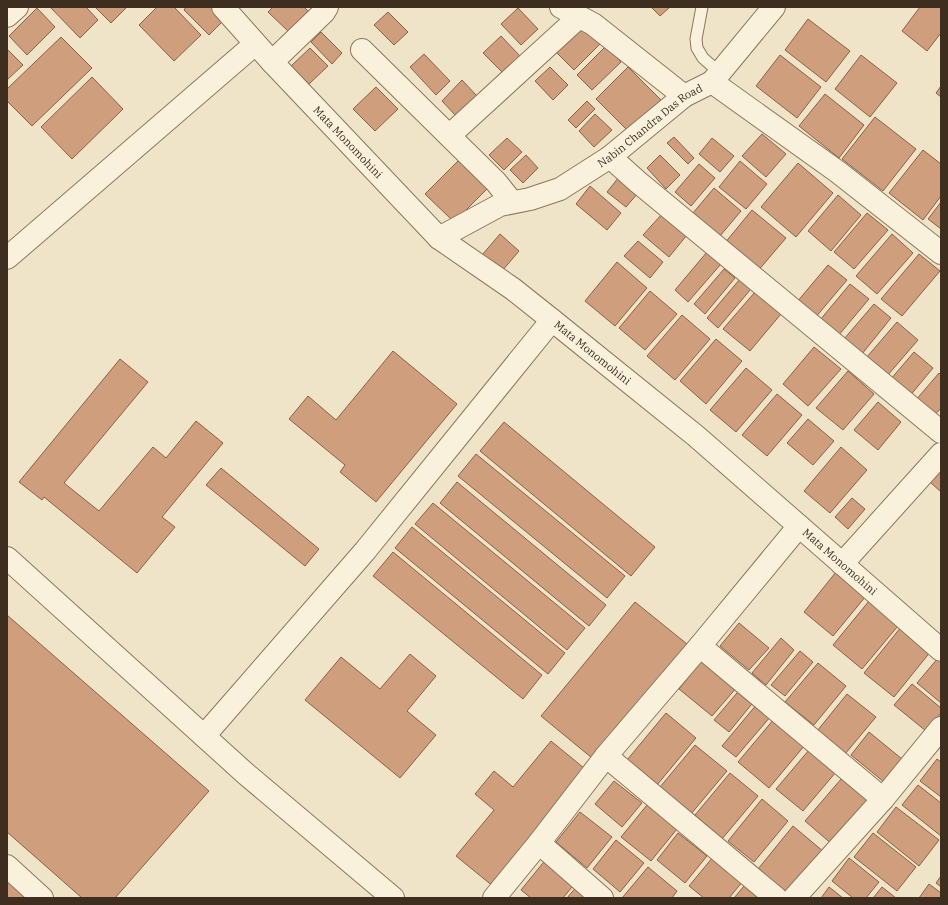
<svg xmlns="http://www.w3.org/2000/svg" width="948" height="905" font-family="'IBM Plex Serif',serif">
<rect width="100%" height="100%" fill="#f0e4c8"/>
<!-- building -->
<path fill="#cf9f7d" stroke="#8d5f41" d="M 50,7 L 86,7 L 98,20 L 80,38 Z
M 95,7 L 127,7 L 111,23 Z
M 157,7 L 174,7 L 201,35 L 174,61 L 139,25 Z
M 186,7 L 213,7 L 225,19 L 209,35 L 184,10 Z
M 273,7 L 304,7 L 309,12 L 290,33 L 268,12 Z
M 651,7 L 670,7 L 660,16 Z
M 920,7 L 941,7 L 941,33 L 927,51 L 902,31 Z
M 37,8 L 55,27 L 27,55 L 9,36 Z
M 518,8 L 538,29 L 521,45 L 501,24 Z
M 388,12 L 408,32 L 394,45 L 374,25 Z
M 808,19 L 850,51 L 826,82 L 785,50 Z
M 583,25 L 600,44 L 574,70 L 556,52 Z
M 321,32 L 342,53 L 332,64 L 311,42 Z
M 501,36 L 520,56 L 503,73 L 483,53 Z
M 61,37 L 92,68 L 32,126 L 7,101 L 7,89 Z
M 606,46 L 621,62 L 592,90 L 577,75 Z
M 310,48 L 328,66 L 309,84 L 291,66 Z
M 7,49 L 23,65 L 7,80 Z
M 424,54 L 450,81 L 436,95 L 410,67 Z
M 780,55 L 821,87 L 797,118 L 756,86 Z
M 861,55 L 897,83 L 870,117 L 835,89 Z
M 550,67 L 568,85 L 553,100 L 535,81 Z
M 628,67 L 661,100 L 629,132 L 596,99 Z
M 92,77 L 123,109 L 72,159 L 41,127 Z
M 462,80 L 477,96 L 456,116 L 442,101 Z
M 941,86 L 941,97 L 936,93 Z
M 376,87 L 398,109 L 375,131 L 353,109 Z
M 825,94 L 864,125 L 839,158 L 799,126 Z
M 587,101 L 595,109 L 576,128 L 568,120 Z
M 595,114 L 612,130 L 594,147 L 579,131 Z
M 875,117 L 916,149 L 883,191 L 842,159 Z
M 762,134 L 786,154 L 766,177 L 742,156 Z
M 674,137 L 694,158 L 688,164 L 667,143 Z
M 507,138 L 522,152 L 504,170 L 489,155 Z
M 712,138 L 734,156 L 720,172 L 699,154 Z
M 923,150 L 941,164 L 941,196 L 923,220 L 889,193 Z
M 526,155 L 538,168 L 523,183 L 510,170 Z
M 660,155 L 680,175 L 666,189 L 647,168 Z
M 460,159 L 488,188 L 454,222 L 425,194 Z
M 740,161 L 767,184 L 746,209 L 719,187 Z
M 798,163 L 833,193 L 796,237 L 761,207 Z
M 699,164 L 715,178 L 691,206 L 675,192 Z
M 619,177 L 638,193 L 626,207 L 607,192 Z
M 590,186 L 621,213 L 607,230 L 576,204 Z
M 714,188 L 741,211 L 720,236 L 693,213 Z
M 838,195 L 861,215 L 831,251 L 808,231 Z
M 941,202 L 941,229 L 928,219 Z
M 752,210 L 786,238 L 757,272 L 724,244 Z
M 867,213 L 888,230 L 854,269 L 834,252 Z
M 662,214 L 687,235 L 669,257 L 643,235 Z
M 500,234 L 519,251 L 502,271 L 482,255 Z
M 892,234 L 913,253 L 877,294 L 856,276 Z
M 638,241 L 663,262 L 650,278 L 624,256 Z
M 707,252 L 721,264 L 688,302 L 675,290 Z
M 919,254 L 940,271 L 902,316 L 881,299 Z
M 617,262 L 647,288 L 615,326 L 585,301 Z
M 828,265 L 847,280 L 815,318 L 797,302 Z
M 724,269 L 735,278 L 705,314 L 694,304 Z
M 740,279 L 751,289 L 718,328 L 707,318 Z
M 850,284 L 869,299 L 838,336 L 820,320 Z
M 650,291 L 677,314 L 645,350 L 619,328 Z
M 755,292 L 781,314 L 750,351 L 723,329 Z
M 874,304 L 891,318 L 862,354 L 844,339 Z
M 682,315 L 710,339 L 675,380 L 647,356 Z
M 897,322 L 918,340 L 887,376 L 866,358 Z
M 716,339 L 742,361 L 706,404 L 680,381 Z
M 814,347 L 841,369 L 808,406 L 783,384 Z
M 393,351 L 457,404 L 376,502 L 340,472 L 345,465 L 289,419 L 308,396 L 336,420 Z
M 914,352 L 933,368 L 909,397 L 890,380 Z
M 120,359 L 148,382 L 64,483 L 99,511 L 153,447 L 166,458 L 196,421 L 223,443 L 162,517 L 175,527 L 137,573 L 44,497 L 42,500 L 19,482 Z
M 746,368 L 772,390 L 736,432 L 710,410 Z
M 848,371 L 874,394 L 843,430 L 816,408 Z
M 939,373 L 941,375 L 941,408 L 933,417 L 915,401 Z
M 777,394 L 802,415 L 767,456 L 742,435 Z
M 878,402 L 901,422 L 878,450 L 854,430 Z
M 808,419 L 834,441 L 813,465 L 787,443 Z
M 504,422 L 655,547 L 631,576 L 480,451 Z
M 841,447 L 867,470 L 830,513 L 804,491 Z
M 476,454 L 625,576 L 607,598 L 458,476 Z
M 221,468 L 319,549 L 305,566 L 206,485 Z
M 941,468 L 941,492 L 930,482 Z
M 457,482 L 606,605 L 589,626 L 440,503 Z
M 852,498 L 865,509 L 848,529 L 835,517 Z
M 433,503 L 585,628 L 567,650 L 415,524 Z
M 412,527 L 565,653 L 548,674 L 395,548 Z
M 393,552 L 542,675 L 523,699 L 373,576 Z
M 836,572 L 866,596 L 833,636 L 804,612 Z
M 869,601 L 898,626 L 862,669 L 833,645 Z
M 635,602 L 687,644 L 592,758 L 541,716 Z
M 7,615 L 209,791 L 115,898 L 82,898 L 7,832 Z
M 739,623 L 769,648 L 749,670 L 720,646 Z
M 901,627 L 931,651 L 894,697 L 864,673 Z
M 781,638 L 794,650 L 766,685 L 752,673 Z
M 800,651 L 813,662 L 785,696 L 771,685 Z
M 410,654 L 436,676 L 407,711 L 436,735 L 400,778 L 305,700 L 341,657 L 380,689 Z
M 704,658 L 738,686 L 712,716 L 679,689 Z
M 938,658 L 941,661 L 941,703 L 917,683 Z
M 818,663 L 846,686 L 814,725 L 785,702 Z
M 912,684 L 941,708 L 941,713 L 926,731 L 894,705 Z
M 742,687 L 756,699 L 729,732 L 714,720 Z
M 847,694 L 876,717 L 845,754 L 817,731 Z
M 757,704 L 771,716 L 736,757 L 722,746 Z
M 666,713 L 696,738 L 657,785 L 627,760 Z
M 774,719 L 805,745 L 769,788 L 738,762 Z
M 869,732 L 902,759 L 884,782 L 851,755 Z
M 551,741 L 590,773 L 494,887 L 456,856 L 494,810 L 475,794 L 494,771 L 513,787 Z
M 695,745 L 727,771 L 691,814 L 660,787 Z
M 809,750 L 836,772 L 803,811 L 776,789 Z
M 937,759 L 941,762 L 941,797 L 920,781 Z
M 730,773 L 758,796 L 722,839 L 695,815 Z
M 842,778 L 870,801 L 833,845 L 805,821 Z
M 614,781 L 642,803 L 622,827 L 595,804 Z
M 918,785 L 941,803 L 941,836 L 902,805 Z
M 762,799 L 788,821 L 754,862 L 728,841 Z
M 647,805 L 677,829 L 651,861 L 621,837 Z
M 896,807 L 939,840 L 919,866 L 877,832 Z
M 580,812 L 612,837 L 587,868 L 556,842 Z
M 793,826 L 824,852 L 789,894 L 758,869 Z
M 678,833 L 707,856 L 685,883 L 657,860 Z
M 873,833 L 916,867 L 897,891 L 854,857 Z
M 616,840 L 644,863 L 620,892 L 593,869 Z
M 713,857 L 743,881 L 729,898 L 704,898 L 689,886 Z
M 547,858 L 577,881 L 563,898 L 531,898 L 521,890 Z
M 849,858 L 879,882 L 866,898 L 853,898 L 832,881 Z
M 648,867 L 677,891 L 672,898 L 622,898 Z
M 941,876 L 941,887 L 936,883 Z
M 7,880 L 28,898 L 7,898 Z
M 929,884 L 941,893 L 941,898 L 919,898 Z
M 577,886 L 591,898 L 567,898 Z
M 744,886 L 758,898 L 734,898 Z
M 829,887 L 843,898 L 821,898 Z
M 882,887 L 896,898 L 873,898 Z"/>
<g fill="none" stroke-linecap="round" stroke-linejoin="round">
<!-- service casing -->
<g stroke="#8d765c" stroke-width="13">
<path id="service" d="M 702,7 L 696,39 L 697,48 L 703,58 L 720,73"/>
</g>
<!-- minor casing -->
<g stroke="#8d765c" stroke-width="24">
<g id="minor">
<path id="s1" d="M 223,7 L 272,62 L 439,238 L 513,289 L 552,320 L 696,436 L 941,650"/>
<path d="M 561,7 L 593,24 L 684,96"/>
<path d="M 7,16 L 17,7"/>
<path d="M 362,50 L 496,182 L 512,202"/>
<path d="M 272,62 L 324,12 L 327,7"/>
<path d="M 712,82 L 838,172 L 941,253"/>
<path d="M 450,135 L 579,17"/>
<path d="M 610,157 L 638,182 L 941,432"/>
<path id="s2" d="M 439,238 L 500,205 L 530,199 L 560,189 L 610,157 L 684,96 L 712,82 L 774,7"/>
<path d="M 7,258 L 255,44"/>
<path d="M 7,558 L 246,774 L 393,898"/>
<path d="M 842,564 L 941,454"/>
<path d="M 700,646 L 883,799"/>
<path d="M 204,736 L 365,551 L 552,320"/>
<path d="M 606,756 L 776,898"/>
<path d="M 539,843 L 602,898"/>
<path d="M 7,866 L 42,898"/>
<path d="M 494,898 L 539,843 L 606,756 L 700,646 L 799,526"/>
<path d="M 794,898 L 883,799 L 941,728"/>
</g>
</g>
<!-- service -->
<use href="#service" stroke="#faf1dc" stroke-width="11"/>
<!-- minor -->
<use href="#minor" stroke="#faf1dc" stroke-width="22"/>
</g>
<g text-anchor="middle" stroke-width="3" stroke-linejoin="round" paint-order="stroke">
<!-- street labels -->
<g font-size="11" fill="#3d2e20" stroke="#f7eed8">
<text dy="4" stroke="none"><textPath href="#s2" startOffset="242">Nabin Chandra Das Road</textPath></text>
<text dy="4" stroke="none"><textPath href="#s1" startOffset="184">Mata Monomohini</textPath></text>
<text dy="4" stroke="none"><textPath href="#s1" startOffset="508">Mata Monomohini</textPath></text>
<text dy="4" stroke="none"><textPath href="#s1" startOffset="832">Mata Monomohini</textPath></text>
</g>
</g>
<!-- border -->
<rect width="948" height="905" fill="none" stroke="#3d2e20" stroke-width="16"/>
</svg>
